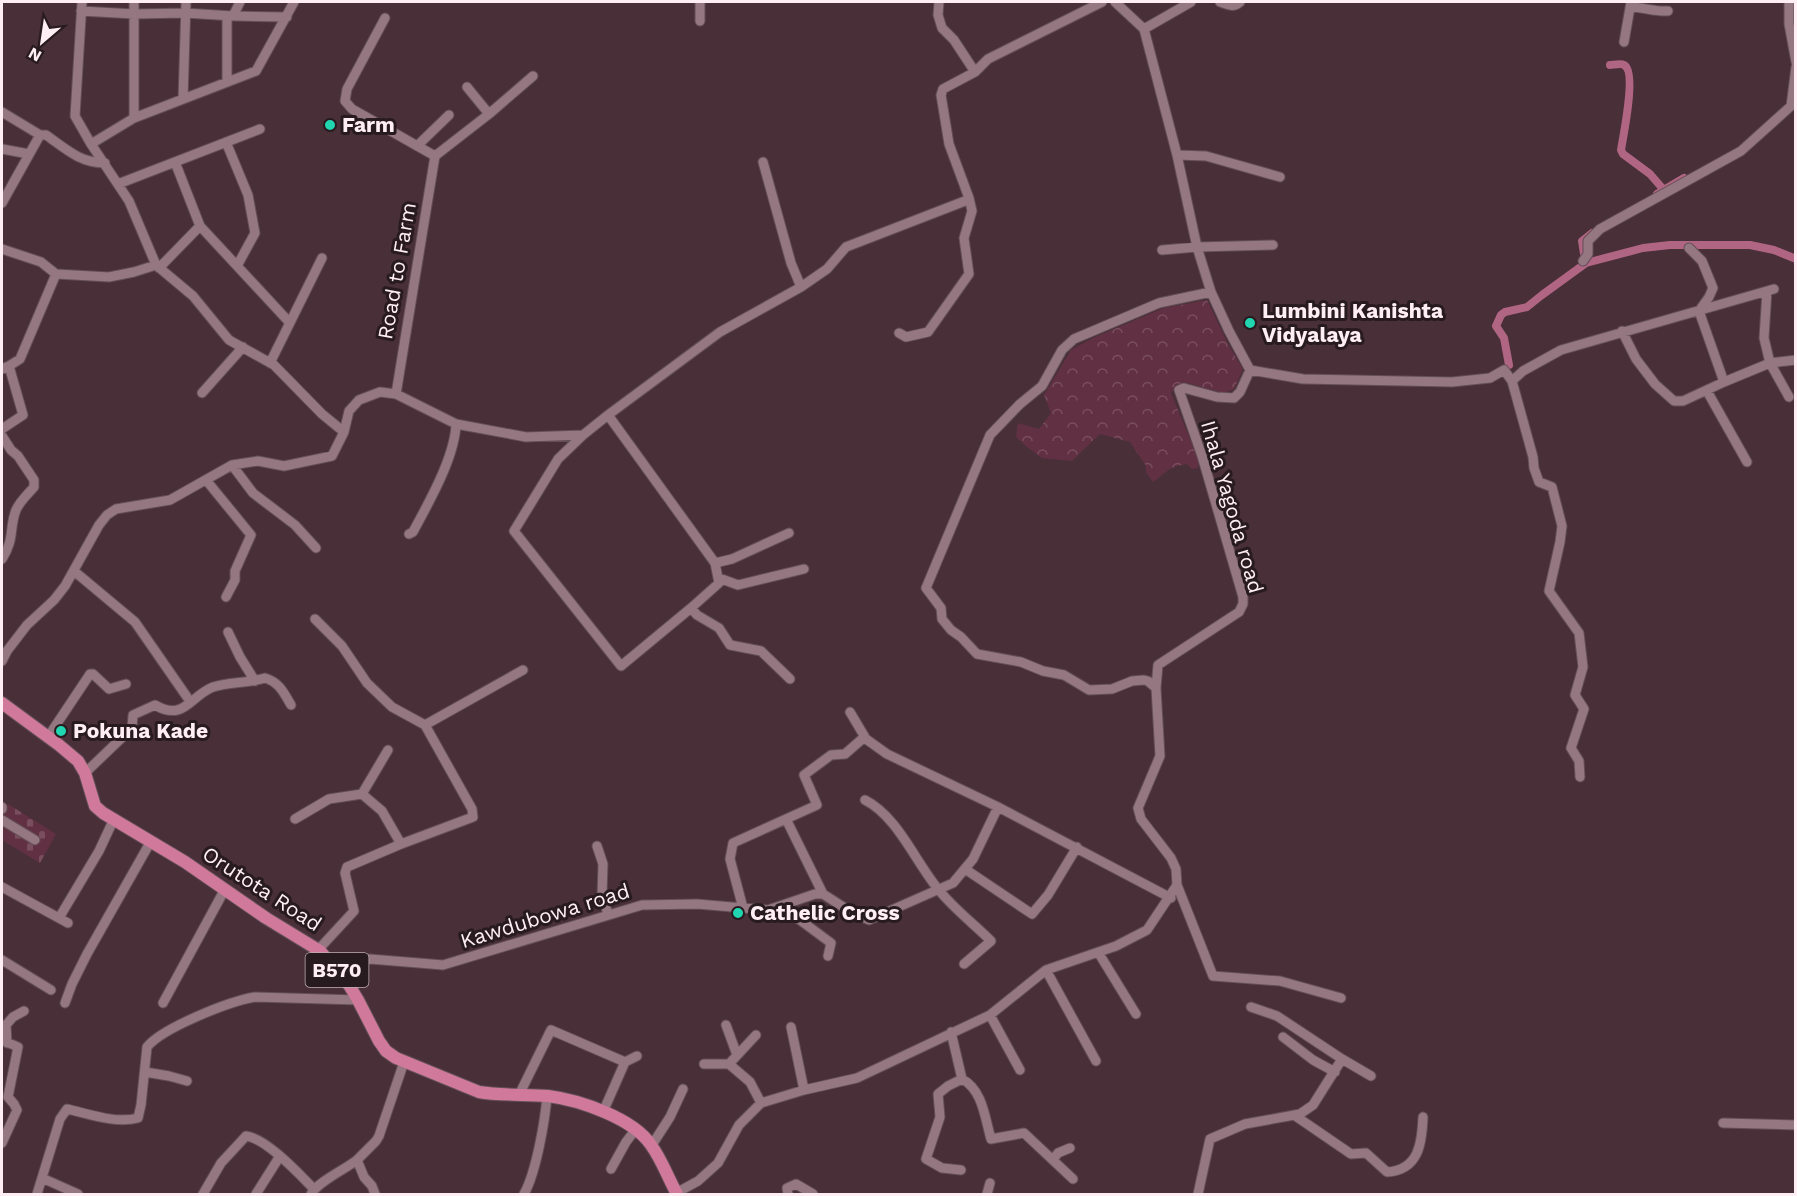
<svg xmlns="http://www.w3.org/2000/svg" width="1797" height="1196" font-family="'Work Sans',sans-serif">
<defs>
<pattern id="forest-crowns" width="20" height="18" patternUnits="userSpaceOnUse" patternTransform="scale(1.5)"><rect width="20" height="18" fill="#613043"/><path d="M2 6a3 3 0 1 1 6 0M12 15a3 3 0 1 1 6 0" fill="none" stroke="#794e5f"/></pattern>
<pattern id="cemetery-stones" width="16" height="16" patternUnits="userSpaceOnUse" patternTransform="scale(1.5)"><rect width="16" height="16" fill="#613043"/><path d="M2 7V4a2 2 0 0 1 4 0v3zM10 15v-3a2 2 0 0 1 4 0v3z" fill="#794e5f"/></pattern>
</defs>
<rect width="100%" height="100%" fill="#482f38"/>
<!-- forest -->
<path fill="url(#forest-crowns)" d="M 1207,300 L 1229,346 L 1243,369 L 1234,389 L 1224,393 L 1188,383 L 1176,385 L 1171,393 L 1199,461 L 1198,468 L 1192,469 L 1187,464 C 1180,465 1171,467 1166,472 C 1161,475 1158,479 1153,482 L 1146,472 L 1146,466 L 1130,442 L 1100,434 L 1072,461 L 1042,458 L 1027,447 L 1016,437 L 1018,423 L 1039,429 L 1051,413 L 1044,395 L 1071,350 L 1095,337 L 1164,308 Z"/>
<!-- cemetery -->
<path fill="url(#cemetery-stones)" d="M 8,804 L 56,834 L 40,863 L 2,840 L 2,807 L 5,809 Z"/>
<g fill="none" stroke-linecap="round" stroke-linejoin="round">
<!-- canal -->
<path stroke="#b06582" stroke-width="8" d="M 1610,65 C 1613,65 1621,63 1624,65 C 1637,71 1623,137 1621,150 L 1623,154 L 1650,174 L 1663,189
M 1657,194 L 1684,178
M 1585,260 L 1582,241 L 1592,233
M 1509,365 L 1504,338 L 1496,326 L 1501,315 L 1505,312 L 1527,307 L 1542,295 L 1586,263 L 1643,248 L 1670,245 L 1750,245 L 1774,250 L 1796,259"/>
<!-- minor casing -->
<g stroke="#644f56" stroke-width="11">
<path id="minor" d="M 82,2 L 75,116 L 91,144 L 129,201 L 156,265 L 193,296 L 229,340 L 274,365 L 322,414 L 344,432
M 134,2 L 134,118
M 939,2 L 938,15 L 942,28 L 954,40 L 975,72
M 1220,2 C 1229,5 1233,8 1240,2
M 1789,2 L 1789,24 L 1796,62
M 1630,7 C 1643,7 1655,12 1668,11
M 81,11 L 134,14 L 185,13 L 233,16 L 287,17
M 233,16 L 240,2
M 385,18 L 347,89 L 345,101 L 352,109 L 435,156
M 700,21 L 700,2
M 1144,29 L 1191,2
M 1624,42 L 1631,2
M 227,81 L 227,16
M 467,87 L 489,114
M 183,99 L 186,2
M 2,112 L 40,135
M 226,142 L 248,195 L 255,233 L 237,266
M 91,144 L 134,118 L 256,71 L 294,2
M 417,146 L 449,115
M 2,149 L 29,154
M 1177,155 L 1206,156 L 1280,177
M 435,156 L 489,114 L 533,76
M 175,162 L 200,226 L 290,323
M 763,162 L 791,263 L 801,287
M 118,184 L 260,129
M 2,203 L 40,135 L 46,135 C 66,149 80,163 105,163
M 1689,248 L 1702,261 L 1713,288 L 1709,297 L 1699,311 L 1724,382
M 2,249 L 41,262 L 56,274 L 109,277 L 134,272 L 156,265
M 1162,250 L 1197,247 L 1273,245
M 1583,261 L 1588,254 L 1588,241 L 1600,229 L 1741,151 L 1791,106 L 1796,67
M 159,268 L 200,226
M 1767,291 L 1764,338 L 1770,363 L 1789,397
M 1622,331 L 1636,359 L 1655,384 L 1674,401 L 1683,401 L 1724,382 L 1770,363 L 1796,360
M 899,333 L 906,337 L 928,332 L 969,274 L 964,238 L 972,211 L 969,198
M 270,363 L 322,258
M 2,369 L 9,366 L 20,359 L 56,274
M 1250,370 L 1303,379 L 1452,382 L 1490,378 L 1504,370 L 1512,381 L 1533,457 L 1534,468 L 1539,482 L 1552,487 L 1562,526 L 1560,542 L 1549,591 L 1579,633 L 1583,667 L 1575,695 L 1584,709 L 1571,748 L 1579,761 L 1580,777
M 1512,381 L 1523,371 L 1561,350 L 1774,289
M 1707,391 L 1747,462
M 202,393 L 243,347
M 396,394 L 435,156
M 608,415 L 720,332 L 801,287 L 827,269 L 846,247 L 965,201 L 969,198 L 949,144 L 941,95 L 943,89 L 975,72 L 988,59 L 1102,2
M 2,429 L 23,415 L 9,366
M 2,436 L 11,450 L 18,456 L 34,480 L 34,487 C 28,494 20,501 16,510 C 9,528 15,539 2,559
M 232,465 L 253,493 L 295,525 L 316,548
M 206,480 L 251,535 L 235,571 L 235,580 L 226,597
M 409,534 L 413,532 C 429,502 455,457 456,424
M 715,563 L 732,559 L 789,533
M 74,571 L 135,622 L 187,697
M 719,578 L 738,585 L 804,569
M 691,608 L 697,615 L 719,628 L 730,645 L 761,651 L 790,679
M 315,619 L 342,646 L 367,683 L 392,707 L 425,725
M 228,632 L 240,657 L 255,681
M 2,661 L 7,651 L 27,625 L 54,600 L 65,586 L 99,525 L 107,515 L 116,509 L 170,500 L 232,465 L 258,461 L 284,466 L 332,456 L 344,432 L 349,411 L 359,400 L 380,392 L 396,394 L 456,424 L 526,437 L 583,435 L 608,415 L 715,563 L 719,583 L 691,608 L 621,666 L 514,531 L 558,459 L 583,435
M 1156,688 L 1148,681 L 1144,680 L 1132,681 L 1112,689 L 1089,690 L 1064,675 L 1043,671 L 1021,662 L 977,654 L 961,637 L 951,630 L 942,619 L 941,608 L 926,588 L 990,435 L 1020,404 L 1042,386 L 1062,350 L 1074,339 L 1159,303 L 1211,292
M 850,712 L 866,739 L 887,754 L 998,807 L 1171,898
M 48,737 L 90,674 L 93,674 L 109,689 L 126,684
M 85,773 L 132,728 L 133,715 L 155,705 C 184,722 190,696 213,687 C 228,682 249,683 265,678 C 279,682 284,693 291,705
M 362,794 L 388,750
M 865,800 C 897,816 915,861 938,889 C 953,908 974,924 991,941 L 964,964
M 2,807 L 2,809
M 295,819 L 329,799 L 362,794 L 382,811 L 401,844
M 786,819 L 823,894
M 2,820 L 35,840
M 597,846 L 603,864 L 602,895 L 608,914
M 965,869 L 1032,914 L 1048,895 L 1077,847
M 1177,885 L 1213,976 L 1280,981 L 1341,998
M 2,887 L 68,923
M 781,906 L 831,943 L 828,956
M 743,908 L 730,859 L 733,843 L 817,805 L 804,775 L 831,755 L 845,754 L 861,740 L 866,739
M 59,918 L 99,851 L 113,821
M 318,950 L 354,911 L 345,873 L 347,867 L 401,844 L 473,817 L 472,809 L 425,725 L 523,670
M 1098,952 L 1136,1014
M 2,960 L 51,990
M 329,961 L 370,959 L 443,965 L 642,905 L 697,904 L 768,910 L 815,894 L 823,894 L 851,912 L 869,920 L 953,883 L 973,859 L 998,807
M 1046,970 L 1096,1061
M 65,1003 L 72,984 L 87,954 L 151,841
M 163,1003 L 225,889
M 1251,1007 L 1277,1016 L 1342,1059 L 1371,1076
M 990,1015 L 1020,1070
M 726,1025 L 737,1055
M 791,1027 L 804,1090
M 951,1032 L 962,1079 C 983,1090 985,1119 991,1139 L 1024,1133 L 1073,1179
M 1283,1037 L 1313,1060 L 1335,1072
M 2,1040 L 18,1047 L 8,1097 L 14,1104 L 17,1110 L 2,1143
M 7,1043 L 6,1025 L 13,1017 L 24,1011
M 625,1062 L 637,1056
M 704,1064 L 729,1064 L 750,1082 L 761,1103
M 729,1064 L 756,1035
M 145,1072 L 169,1076 L 187,1081
M 519,1095 L 551,1030 L 625,1062 L 603,1112
M 1294,1115 L 1351,1154 L 1366,1153 L 1387,1172 C 1419,1170 1422,1143 1423,1117
M 1723,1123 L 1796,1125
M 652,1145 L 670,1117 L 683,1089
M 1053,1160 L 1058,1153 L 1070,1148
M 611,1169 L 626,1142 L 636,1129
M 961,1170 L 942,1168 L 926,1159 L 940,1117 L 938,1094 L 948,1086 L 962,1079
M 42,1178 L 78,1194
M 676,1193 L 698,1181 L 718,1163 L 739,1125 L 761,1103 L 804,1090 L 857,1078 L 990,1015 L 1046,970 L 1116,946 L 1147,930 L 1177,885 L 1176,869 L 1171,858 L 1141,819 L 1138,808 L 1160,756 L 1156,688 L 1158,665 L 1239,612 L 1243,604 L 1243,597 L 1202,456 L 1179,390 L 1184,388 L 1217,397 L 1234,398 L 1240,392 L 1250,370 L 1229,331 L 1211,292 L 1197,247 L 1177,155 L 1144,29 L 1115,2
M 37,1194 L 60,1119 L 67,1109 C 89,1114 116,1124 138,1118 L 141,1105 L 147,1047 C 162,1028 230,1001 255,997 L 358,1000
M 203,1194 L 221,1163 L 246,1136 C 266,1138 300,1175 314,1189
M 256,1194 L 280,1156
M 311,1194 C 319,1181 344,1170 357,1160
M 375,1194 L 372,1186 L 364,1177 L 357,1160 L 376,1141 L 379,1136 L 404,1062
M 524,1194 C 536,1173 545,1121 547,1096
M 788,1194 L 787,1188 L 796,1184 L 813,1194
M 987,1194 L 990,1183
M 1198,1194 L 1210,1139 L 1245,1124 L 1300,1114 L 1313,1105 L 1342,1059"/>
</g>
<!-- major casing -->
<g stroke="#644f56" stroke-width="14">
<path id="major" d="M 2,703 L 59,745 L 78,761 L 85,773 L 95,806 L 103,813 L 185,862 L 266,918 L 320,951 L 349,985 L 358,1000 L 379,1041 L 386,1051 L 396,1058 L 479,1092 C 502,1096 525,1094 548,1096 C 579,1100 633,1118 651,1145 C 662,1160 668,1178 677,1194"/>
</g>
<!-- minor -->
<use href="#minor" stroke="#947781" stroke-width="9"/>
<!-- major -->
<use href="#major" stroke="#d0799b" stroke-width="12"/>
</g>
<!-- markers -->
<g fill="#21d5b0" stroke="#271b1f" stroke-width="2">
<circle cx="330" cy="125" r="6"/>
<circle cx="1250" cy="323" r="6"/>
<circle cx="61" cy="731" r="6"/>
<circle cx="738" cy="913" r="6"/>
</g>
<g text-anchor="middle" stroke-width="6" stroke-linejoin="round" paint-order="stroke">
<!-- shield labels -->
<rect fill="#271b1f" stroke="#beafb4" stroke-width="1.5" x="305.5" y="953" width="63" height="34" rx="4.5"/>
<g font-size="20" font-weight="bold" fill="#ffeef4">
<text x="337" y="977">B570</text>
</g>
<!-- poi labels -->
<g font-size="21" font-weight="bold" fill="#ffeef4" stroke="#271b1f" text-anchor="start">
<text x="342" y="132">Farm</text>
<text x="1262" y="318">Lumbini Kanishta<tspan x="1262" dy="24">Vidyalaya</tspan></text>
<text x="73" y="738">Pokuna Kade</text>
<text x="750" y="920">Cathelic Cross</text>
</g>
<!-- street labels -->
<g font-size="21" fill="#ffeef4" stroke="#271b1f">
<text transform="translate(397 271) rotate(-80)" y="7">Road to Farm</text>
<text transform="translate(1232 507) rotate(74)" y="7">Ihala Yagoda road</text>
<text transform="translate(262 889) rotate(33)" y="7">Orutota Road</text>
<text transform="translate(545 916) rotate(-17)" y="7">Kawdubowa road</text>
</g>
</g>
<!-- border -->
<rect width="1797" height="1196" fill="none" stroke="#ffeef4" stroke-width="6"/>
<!-- north arrow -->
<g transform="translate(42 42) rotate(209)" stroke="#271b1f" stroke-width="4.5" paint-order="stroke">
<path d="M0-4.5L10 22L0 15L-10 22Z" fill="#ffeef4"/>
<text y="-9" font-size="16" font-weight="bold" text-anchor="middle" fill="#ffeef4">N</text>
</g>
</svg>
